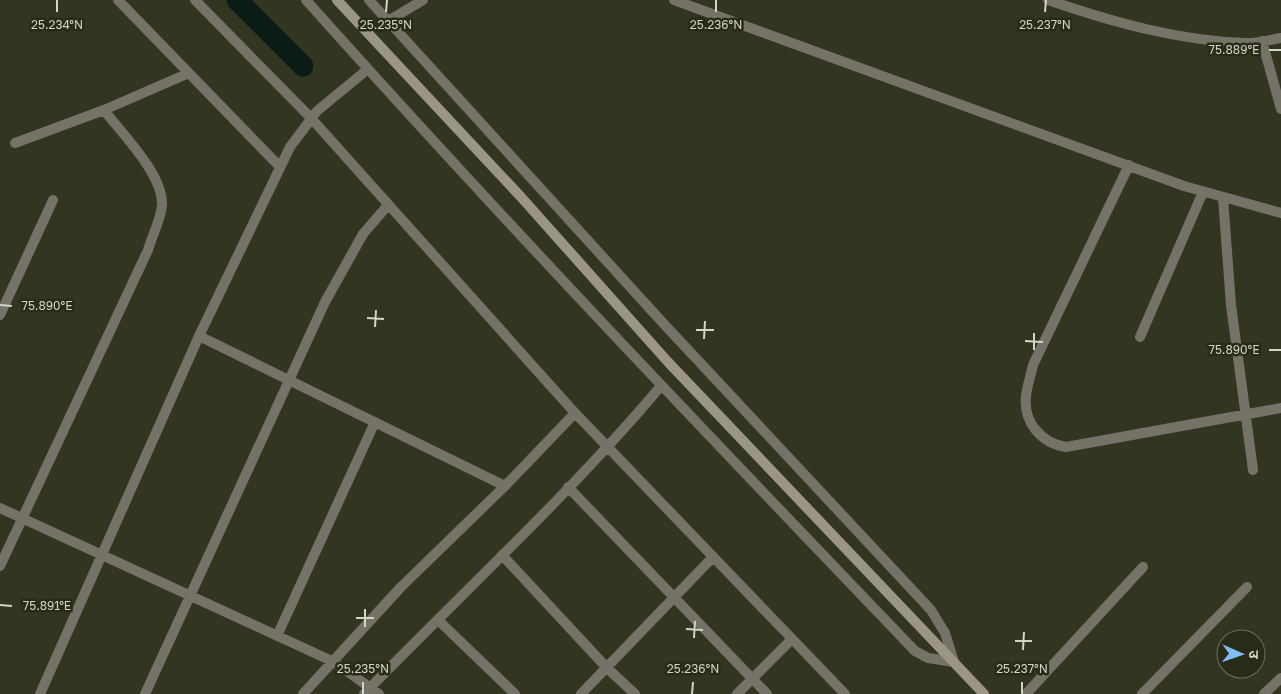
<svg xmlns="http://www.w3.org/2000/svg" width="1281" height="694" font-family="'Golos Text','Noto Sans Devanagari',sans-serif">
<rect width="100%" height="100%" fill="#323520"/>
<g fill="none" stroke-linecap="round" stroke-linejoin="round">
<!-- canal -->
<path stroke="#0b1b16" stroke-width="21" d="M 237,0 L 303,66"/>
<!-- street -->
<path stroke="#767268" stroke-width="10" d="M 118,0 L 280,167
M 195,0 L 311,118 L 575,413 L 845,694
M 306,0 C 504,222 709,436 915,651 L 928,658 L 954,662 L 945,633 L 931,610 L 663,323 L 369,0
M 674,0 L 1184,186 L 1281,213
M 1048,0 C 1112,22 1179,41 1247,43 C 1258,43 1270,40 1281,38
M 388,21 L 423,0
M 1262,41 L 1281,109
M 15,143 L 104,110 L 189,73
M 1129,165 L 1033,365 C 1031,375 1027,386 1026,396 C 1023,422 1041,443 1066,447 L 1281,408
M 1223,198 L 1231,305 L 1253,470
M 0,315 L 53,200
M 199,336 L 505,486
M 1140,337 L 1203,192
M 568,487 L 767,694
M 0,508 L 334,662 L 379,694
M 502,555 L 607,668 L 635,694
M 0,566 L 148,250 C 152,236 161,219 162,205 C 163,174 123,135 104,110
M 438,620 L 515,694
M 277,636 L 375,422
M 40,694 L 199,336 L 290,147 L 317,111 L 368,69
M 145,694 L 325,302 L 363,234 L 388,205
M 303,694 L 401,587 L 505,486 L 575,413
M 364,694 C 463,592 569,495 661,386
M 581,694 L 713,557
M 737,694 L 792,639
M 1026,694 L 1143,567
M 1142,694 L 1247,587
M 1264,694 L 1281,678"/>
<!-- secondary -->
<path stroke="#9b9585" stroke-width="10" d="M 337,0 L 521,197 L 668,362 L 984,694"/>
</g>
<!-- ticks -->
<path fill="none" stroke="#d1d4c7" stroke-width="2" d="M 57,12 L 57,0M 386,12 L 387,0M 716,12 L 716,0M 1045,12 L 1046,0M 1269,50 L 1281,50M 0,305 L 12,306M 367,318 L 384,319M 375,327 L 376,310M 696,330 L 714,330M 704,339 L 705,321M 1025,341 L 1043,342M 1034,350 L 1034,333M 1269,350 L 1281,350M 0,605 L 12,606M 356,618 L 374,618M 365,627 L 365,609M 686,629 L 703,630M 694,638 L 695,621M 1015,641 L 1032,641M 1023,650 L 1024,632M 363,694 L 363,682M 692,694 L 693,682M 1022,694 L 1022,682"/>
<g font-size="12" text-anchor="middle" fill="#d1d4c7" stroke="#282b16" stroke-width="5" stroke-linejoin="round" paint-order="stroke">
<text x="57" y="29">25.234°N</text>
<text x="386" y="29">25.235°N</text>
<text x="716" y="29">25.236°N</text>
<text x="1045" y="29">25.237°N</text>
<text x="1234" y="54">75.889°E</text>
<text x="47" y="310">75.890°E</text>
<text x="1234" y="354">75.890°E</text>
<text x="47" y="610">75.891°E</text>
<text x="363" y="673">25.235°N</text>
<text x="693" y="673">25.236°N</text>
<text x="1022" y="673">25.237°N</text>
</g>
<!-- north arrow -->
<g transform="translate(1241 654) rotate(92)"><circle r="24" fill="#282b16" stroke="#6c6f5d"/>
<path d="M0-4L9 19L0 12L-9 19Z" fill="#80bdfa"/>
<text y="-8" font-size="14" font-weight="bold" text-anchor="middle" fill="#d1d4c7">उ</text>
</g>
</svg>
